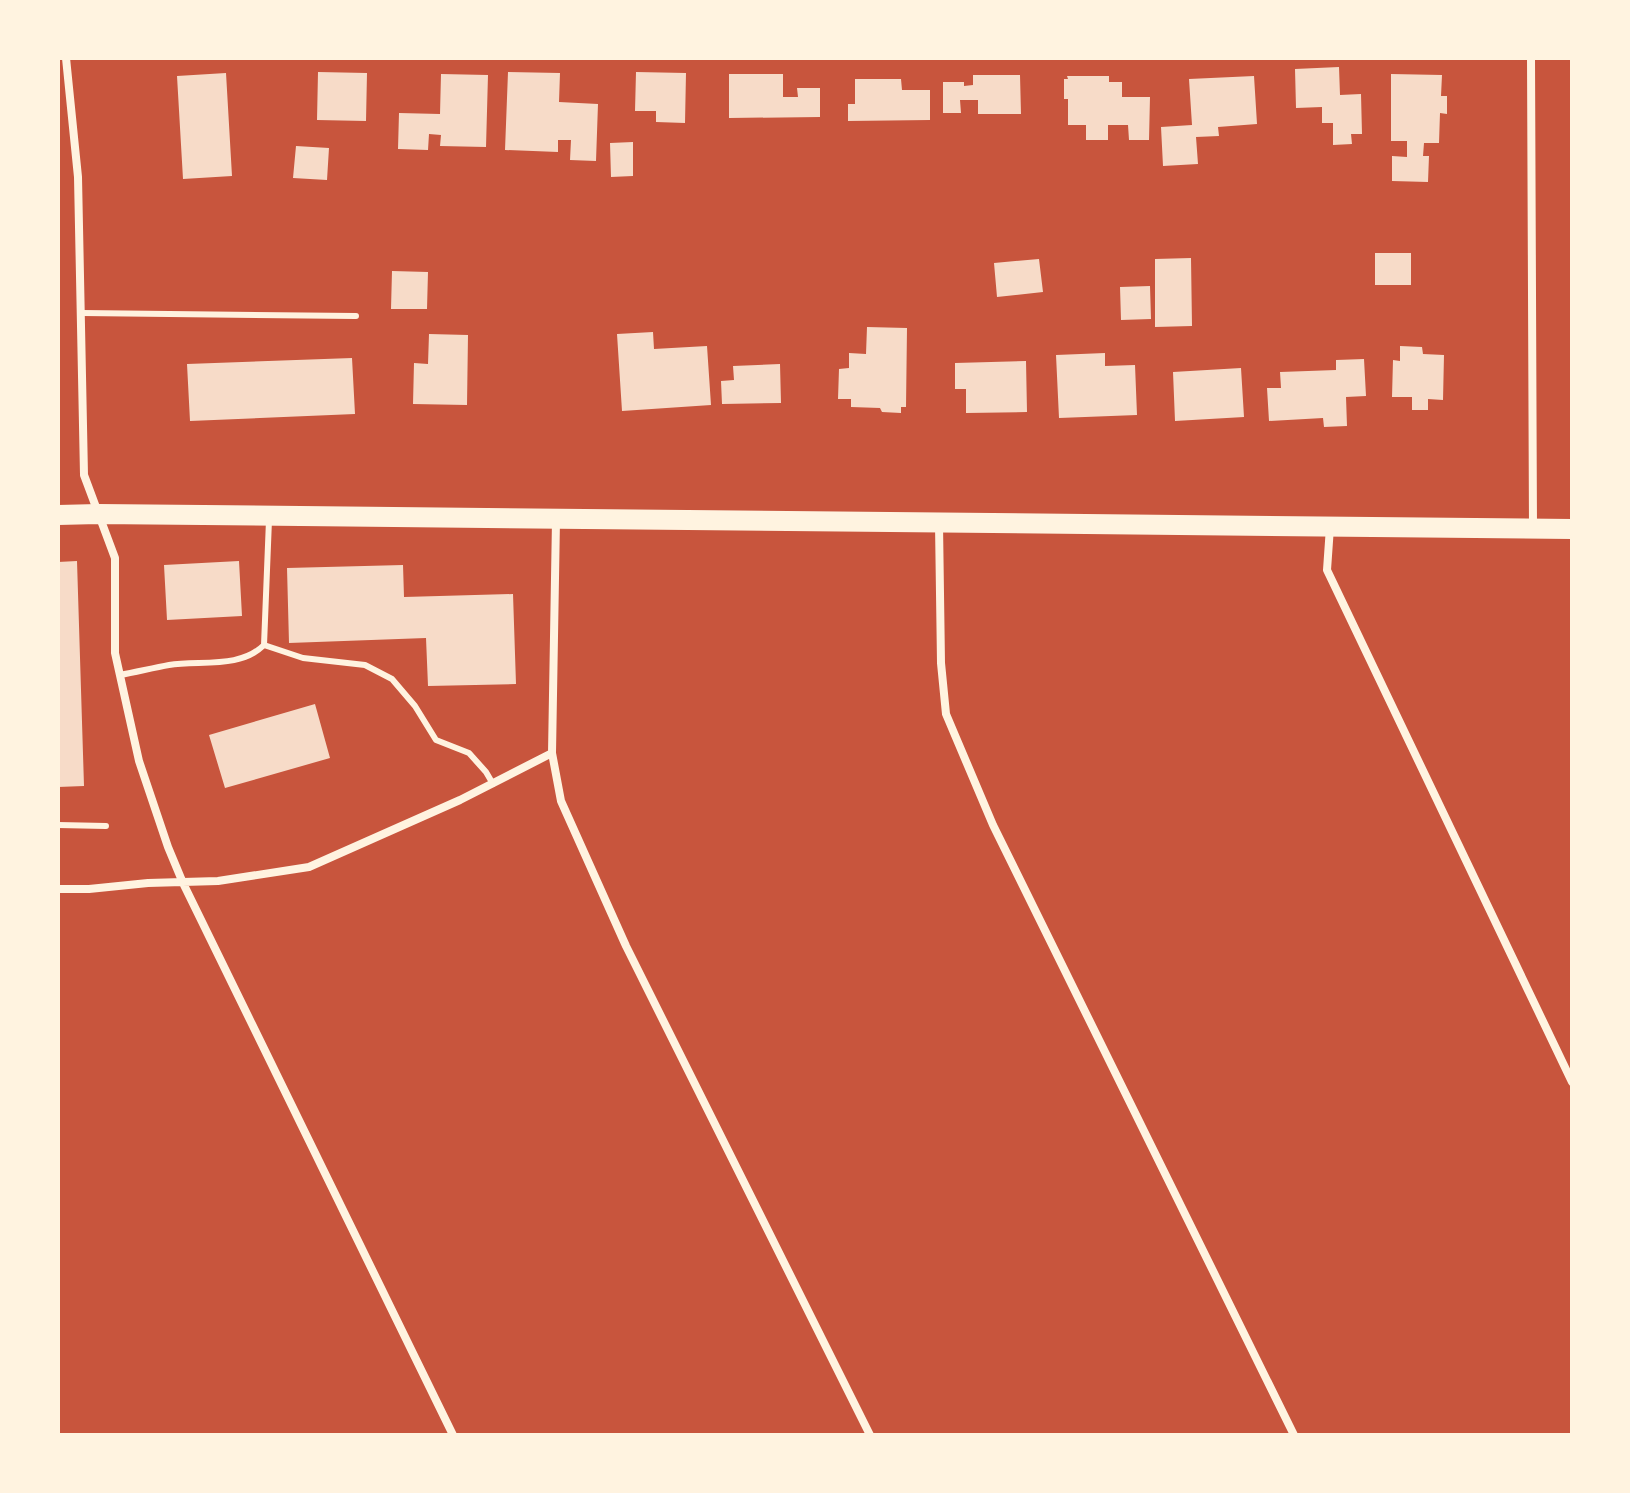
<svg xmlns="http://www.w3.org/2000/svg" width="1630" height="1493" font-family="Raleway,sans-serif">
<rect width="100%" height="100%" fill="#c8553d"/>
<!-- building -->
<path fill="#f7dbc8" d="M 1339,67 L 1340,95 L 1361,94 L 1362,134 L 1351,134 L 1352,144 L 1333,145 L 1333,123 L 1322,123 L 1322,107 L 1296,108 L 1295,69 Z
M 318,72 L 367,73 L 366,121 L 317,120 Z
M 508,72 L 560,73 L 559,102 L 598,104 L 596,161 L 570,160 L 571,140 L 558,140 L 558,152 L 505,150 Z
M 636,72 L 686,73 L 685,123 L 656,122 L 656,111 L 635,111 Z
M 226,73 L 232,176 L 183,179 L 177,76 Z
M 441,74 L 488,75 L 486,147 L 440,146 L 441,135 L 429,134 L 428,150 L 398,149 L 399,113 L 440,114 Z
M 729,74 L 783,74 L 783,97 L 798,97 L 797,88 L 820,88 L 820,117 L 729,118 Z
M 1391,74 L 1442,75 L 1441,96 L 1447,96 L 1447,114 L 1440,113 L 1439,143 L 1424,143 L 1423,156 L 1429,156 L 1428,182 L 1392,181 L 1392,156 L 1407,157 L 1407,141 L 1391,141 Z
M 973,75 L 1020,75 L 1021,114 L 978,114 L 978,100 L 960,100 L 961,113 L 943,113 L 943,82 L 964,82 L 964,86 L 973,85 Z
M 1067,76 L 1109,76 L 1109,82 L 1122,82 L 1122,97 L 1150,97 L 1149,140 L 1129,140 L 1128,125 L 1108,125 L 1108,140 L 1086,140 L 1086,125 L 1068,125 L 1068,99 L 1064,99 L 1064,79 L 1068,79 Z
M 1254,76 L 1257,124 L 1218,127 L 1219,136 L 1196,137 L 1198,164 L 1163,166 L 1161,127 L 1192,125 L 1189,79 Z
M 855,79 L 901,79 L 902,90 L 930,90 L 930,120 L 848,121 L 848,104 L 855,104 Z
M 633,142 L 633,176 L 611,177 L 610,143 Z
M 296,146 L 329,148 L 327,180 L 293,178 Z
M 1375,253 L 1411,253 L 1411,285 L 1375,285 Z
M 1191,258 L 1192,326 L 1155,327 L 1155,259 Z
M 1039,259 L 1043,292 L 997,297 L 994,263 Z
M 392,271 L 428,272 L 427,309 L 391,309 Z
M 1150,286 L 1151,319 L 1121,320 L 1120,287 Z
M 867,327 L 907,328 L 906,407 L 901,407 L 901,413 L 882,412 L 880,408 L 851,407 L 851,399 L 838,399 L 839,369 L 849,368 L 849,353 L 866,354 Z
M 653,332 L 654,349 L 707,346 L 711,405 L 622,411 L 617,334 Z
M 429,334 L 468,335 L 467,405 L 413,404 L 414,363 L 428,364 Z
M 1400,346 L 1422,347 L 1423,354 L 1444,355 L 1443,400 L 1428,399 L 1428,410 L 1412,410 L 1412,397 L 1392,397 L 1393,360 L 1400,361 Z
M 1105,353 L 1105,366 L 1135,365 L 1137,415 L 1059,418 L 1056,355 Z
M 352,358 L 355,414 L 190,421 L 187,364 Z
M 1364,359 L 1366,396 L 1346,397 L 1347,426 L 1324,427 L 1323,418 L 1269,421 L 1267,388 L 1281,388 L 1280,372 L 1336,370 L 1336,360 Z
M 1026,361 L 1027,412 L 966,413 L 966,389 L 955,389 L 955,363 Z
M 780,364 L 781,403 L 722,404 L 721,381 L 734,380 L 733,366 Z
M 1241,368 L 1244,417 L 1175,421 L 1173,372 Z
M 77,561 L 84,786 L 58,787 L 58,562 Z
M 239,561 L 242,616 L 167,620 L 164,565 Z
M 403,565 L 404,597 L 513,594 L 516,684 L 428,686 L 426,638 L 289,643 L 287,568 Z
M 315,704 L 330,758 L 225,788 L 209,735 Z"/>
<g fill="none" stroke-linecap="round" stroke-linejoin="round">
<!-- service -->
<path stroke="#fff3e0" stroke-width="6" d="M 82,313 L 356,316
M 264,645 L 303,658 L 365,665 L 392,679 L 415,706 L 436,740 L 469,753 L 486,772 L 493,784
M 120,675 C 136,672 153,668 169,665 C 200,660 240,669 264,645 L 269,520
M 58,825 L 106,826"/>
<!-- minor -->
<path stroke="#fff3e0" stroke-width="8" d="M 66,58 L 78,177 L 84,475 L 115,558 L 115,653 L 139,761 L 168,847 L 183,883 L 453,1435
M 1531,58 L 1533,529
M 556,520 L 552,753 L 561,801 L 626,946 L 870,1435
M 939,524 L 941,663 L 946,714 L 993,825 L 1294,1435
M 1330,527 L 1327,570 L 1572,1082
M 58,889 L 89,889 L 148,883 L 218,881 L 309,867 L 460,800 L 552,753"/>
<!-- primary -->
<path stroke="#fff3e0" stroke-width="20" d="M 58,515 L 98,514 L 1572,529"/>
</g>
<!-- border -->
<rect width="1630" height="1493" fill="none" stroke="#fff3e0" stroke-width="120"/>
</svg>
